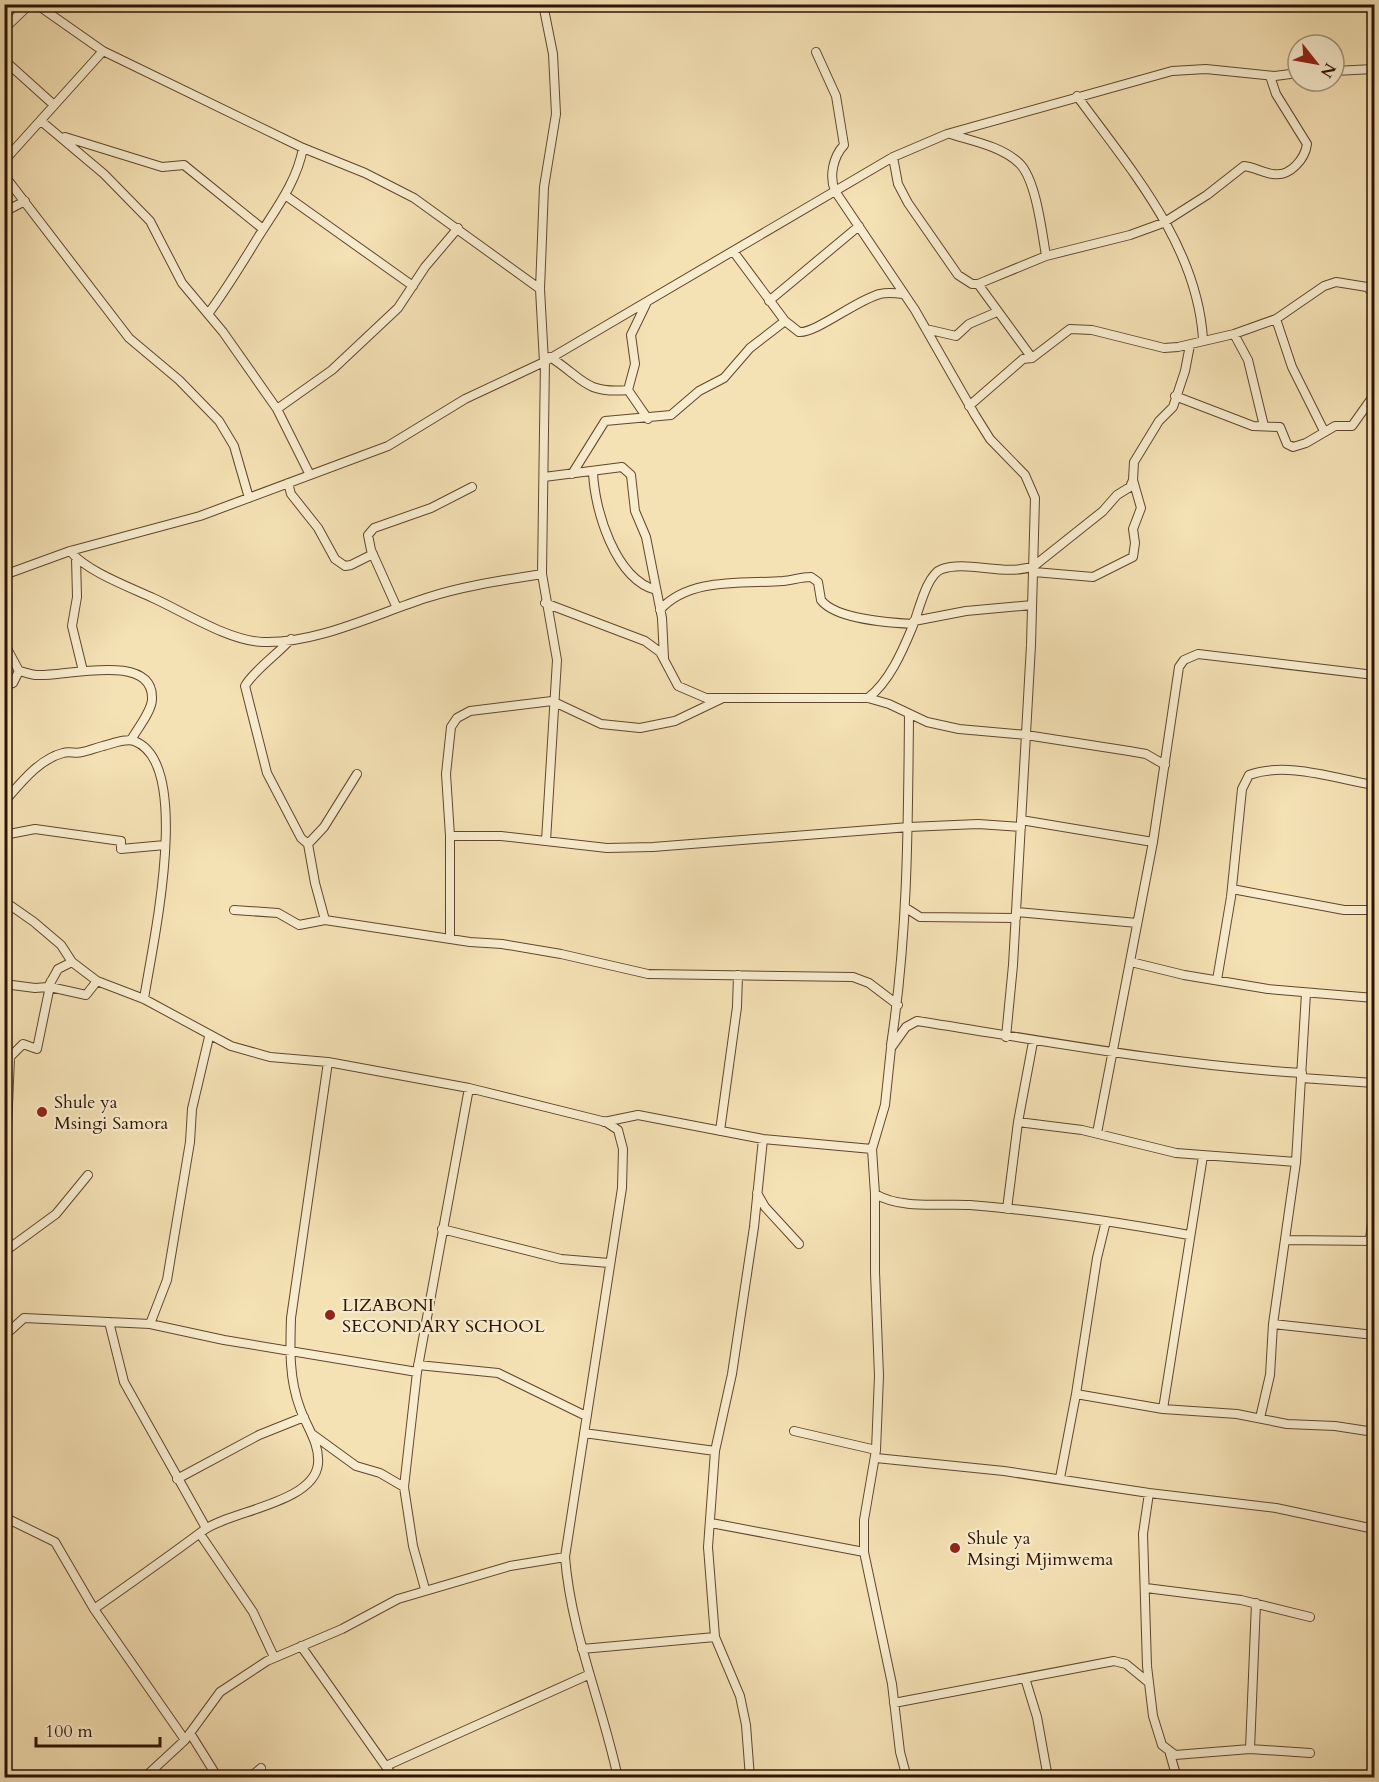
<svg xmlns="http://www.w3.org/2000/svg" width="1379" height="1782" font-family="Cardo,serif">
<rect width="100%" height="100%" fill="#f4e1b4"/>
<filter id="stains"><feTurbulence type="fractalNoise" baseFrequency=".00333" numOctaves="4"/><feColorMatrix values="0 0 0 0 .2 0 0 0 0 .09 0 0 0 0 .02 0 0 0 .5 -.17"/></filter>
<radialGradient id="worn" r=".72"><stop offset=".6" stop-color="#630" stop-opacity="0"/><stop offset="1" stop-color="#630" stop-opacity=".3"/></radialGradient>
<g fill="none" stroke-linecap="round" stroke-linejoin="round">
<!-- minor casing -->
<g stroke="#60462d" stroke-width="10">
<path id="minor" d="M 36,4 L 103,51 L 303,148 L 365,173 L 414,198 L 540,289
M 543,4 L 553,54 L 556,114 L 544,187 L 540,289 L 544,362
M 4,29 L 30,4
M 816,52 L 836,96 L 844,145 C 833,157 829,176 835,191 L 915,310 L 975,415 L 990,439 L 1025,475 L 1035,498 L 1031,645 L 1013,965 L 1006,1037
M 4,60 L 54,105
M 1334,71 L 1374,69
M 1077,96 C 1131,170 1197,245 1203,339
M 41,121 L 104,174 L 150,221 L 182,283 L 223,332 L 277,409
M 950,134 C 972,141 1001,146 1019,163 C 1036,179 1042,232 1046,256
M 65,137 L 162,167 L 184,165 L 263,229
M 893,157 L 898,184 L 908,203 L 958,275 L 972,284 L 978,284 L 1046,256 L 1130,235 L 1163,223 L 1207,195 L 1244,166 C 1254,167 1263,173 1273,174 C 1290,177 1305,159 1307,144 L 1276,94 L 1270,76
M 4,161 L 103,51
M 4,175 L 129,338 L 179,380 L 219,421 L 234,446 L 249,498
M 285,195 L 413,286
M 4,212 L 25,201
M 733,251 L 785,321 L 799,332 C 815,334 858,299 880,294 C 887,292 896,293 903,294
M 978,284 L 1032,358
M 769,301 L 859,226
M 646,304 L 631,335 L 635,364 L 628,390 L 648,419
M 208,314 C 226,290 241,265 257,239 C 275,210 297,182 303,148
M 1276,319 L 1292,367 L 1324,431
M 926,329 L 956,336 L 969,324 L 997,312
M 1234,334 L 1248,360 L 1264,426
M 550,357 C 583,378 584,394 628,390
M 545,360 L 542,574 L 557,660 L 546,841
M 1175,396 L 1253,426 L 1280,427 L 1287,444 L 1293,447 L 1306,443 L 1335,426 L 1352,426 L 1374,395
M 969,406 L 1023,359 L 1032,358 L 1070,329 L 1092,330 L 1164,348 L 1178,347 L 1234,334 L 1276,319 L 1324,286 L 1336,282 L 1367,287 L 1374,294
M 593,471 C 594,509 615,579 656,590
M 572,474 L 605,421 L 671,415 L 699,391 L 724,378 L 750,348 L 785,321
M 310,475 L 277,409 L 332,370 L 398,308 L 425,267 L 458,228
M 544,477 L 622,467 L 631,475 L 635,511 L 646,537 L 662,618 L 664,658
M 288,483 L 291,494 L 318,528 L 335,559 L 345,566 L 351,565 L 373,554
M 70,551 C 86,571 129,587 153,598 C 184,612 229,641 263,642 C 316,644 376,614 426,598 C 463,586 504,580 542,574
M 76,558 L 77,597 L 72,626 L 83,671
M 1034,572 L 1093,577 L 1133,557 L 1135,543 L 1133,529 L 1141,508 L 1133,480 L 1134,462 L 1159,421 L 1173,407 L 1185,371 L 1190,345
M 4,575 L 70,551 L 200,516 L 388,446 L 465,399 L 544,362 L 893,157 L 947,134 L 1172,71 L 1206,69 L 1275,76 L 1298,73
M 545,603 L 645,641 L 660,652 L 678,686 L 706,698 L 868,698 L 889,704 L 927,722 L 959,729 L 1026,735 L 1129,751 L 1146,754 L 1165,765
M 397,608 L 371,550 L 368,535 L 374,528 L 431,508 L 472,487
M 660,610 C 689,577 744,584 783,581 C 793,580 801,577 811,577 L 818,582 L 821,600 C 835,619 891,623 913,624
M 914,621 L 966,611 L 1032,605
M 291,639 C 279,653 253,671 245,686 L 267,773 L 301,838 L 308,844 L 315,883 L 325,920
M 4,643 L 19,671
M 4,686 L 13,683 L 19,671 C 25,672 31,675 37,675 C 63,677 154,651 152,699 C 152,711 137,729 131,740
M 868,698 C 889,682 902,652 912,628 C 918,615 926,574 942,569 C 968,560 1005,577 1034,566 L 1103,511 L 1117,495 L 1130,487 L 1133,480
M 4,802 C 20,784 39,759 63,753 C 69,751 76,754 82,752 C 88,751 95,748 103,746 C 112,744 125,738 134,741 C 195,763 151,951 144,999
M 1021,820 L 1153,842
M 4,835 L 35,829 L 121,841 L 121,849 L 165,845
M 450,836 L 501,836 L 607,848 L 653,847 L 909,827 L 978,824 L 1021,827
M 308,844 L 324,827 L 357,774
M 1232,889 L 1344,910 L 1374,910
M 4,901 L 34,922 L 61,945 L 72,962 L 97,981 L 144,999 L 231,1046 L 270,1057 L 328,1062 L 469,1088 L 606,1122 L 618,1130 L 623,1149 L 622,1188 L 565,1557 C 571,1633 602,1703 618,1778
M 906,908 L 920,917 L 1016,918
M 234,910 L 278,913 L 299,925 L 325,920 L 470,942 L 502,944 L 561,954 L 648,974 L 853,977 L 869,983 L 898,1005
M 1017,912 L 1137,923
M 450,938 L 450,836 L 446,774 L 451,727 L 457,718 L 470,711 L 552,701 L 601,724 L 640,728 L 675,721 L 721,699
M 1131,962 L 1184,975 L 1268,989 L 1374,998
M 1217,980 L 1231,897 L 1242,789 L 1249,775 C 1287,761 1336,779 1374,785
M 4,984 L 35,988 L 48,987 L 58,969 L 72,962
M 50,987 L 86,995 L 97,981
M 891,1045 C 908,935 908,825 909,714
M 1302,1078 L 1374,1083
M 604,1122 L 638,1115 L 763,1139 L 872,1149
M 1018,1122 L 1082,1130 L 1176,1153 L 1296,1162
M 720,1131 L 737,1007 L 738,975
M 1097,1133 L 1153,842 L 1179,667 L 1184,660 L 1198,654 L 1374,675
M 757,1193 L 765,1207 L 799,1244
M 875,1194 C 903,1210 940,1203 970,1205 C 1044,1211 1117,1222 1189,1235
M 4,1201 L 10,1057 L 23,1044 L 37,1049 L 51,981
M 1007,1209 L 1018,1122 L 1033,1042
M 442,1229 L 561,1259 L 609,1263
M 1285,1240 L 1374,1241
M 1370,1240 L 1374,1204
M 4,1252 L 56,1214 L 88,1175
M 109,1322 L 124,1382 L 206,1528
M 150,1324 L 167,1280 L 190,1142 L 192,1109 L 209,1037
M 1273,1324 L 1374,1335
M 4,1336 L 24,1318 L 150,1324 L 224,1340 L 417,1372 L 469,1088
M 418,1365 L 498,1373 L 586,1416
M 417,1372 L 404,1487 L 413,1546 L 425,1589
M 1076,1394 L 1163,1409 L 1237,1414 L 1287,1424 L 1335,1426 L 1374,1432
M 1163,1409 L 1203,1156
M 1260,1418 L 1270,1375 L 1273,1324 L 1296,1162 L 1306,993
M 794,1431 L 876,1450
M 584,1433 L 715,1451
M 312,1434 L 356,1466 L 380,1473 L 404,1487
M 876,1458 L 1004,1471 L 1149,1493 L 1276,1508 L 1374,1529
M 1060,1478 L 1076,1394 L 1097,1258 L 1106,1221
M 177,1479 L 259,1435 L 304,1417
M 1149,1493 L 1143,1534 L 1147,1666 L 1153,1716 L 1162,1745 L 1175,1755 L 1250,1749 L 1310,1753
M 4,1517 L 55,1542 L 94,1609 L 185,1740
M 711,1523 L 864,1552
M 200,1534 L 253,1612 L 274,1657
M 1146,1588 L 1241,1600 L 1310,1617
M 94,1609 C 131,1583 168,1557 204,1530 C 230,1511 314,1503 318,1464 C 320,1443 306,1426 300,1408 C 289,1379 290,1349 291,1318 L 328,1062
M 301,1646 L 394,1778
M 582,1649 L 715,1637
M 1025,1678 L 1037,1717 L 1048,1778
M 894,1703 L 1114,1661 L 1126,1664 L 1148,1682
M 190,1733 L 218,1778
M 1250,1749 L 1256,1603
M 1170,1754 L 1177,1778
M 386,1766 L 588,1675
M 4,1772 L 8,1778
M 144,1778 L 185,1740 L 220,1692 L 267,1661 L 342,1629 L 398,1599 L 510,1566 L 565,1557
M 249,1778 L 261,1768
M 750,1778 L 746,1725 L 740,1696 L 715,1637 L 708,1547 L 715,1451 L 732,1374 L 754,1227 L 763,1139
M 907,1778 L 900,1752 L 892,1684 L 864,1552 L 864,1520 L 876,1450 L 879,1376 L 875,1272 L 875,1194 L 872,1149 L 885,1105 L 891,1048 L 906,1027 L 917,1021 C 1045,1041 1172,1065 1302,1073"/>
</g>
<!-- minor -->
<use href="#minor" stroke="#f8ecce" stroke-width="8"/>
</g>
<!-- markers -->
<g fill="#8f2418" stroke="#f8ecce" stroke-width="2">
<circle cx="42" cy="1112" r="6"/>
<circle cx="330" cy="1315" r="6"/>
<circle cx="955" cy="1548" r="6"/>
</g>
<g text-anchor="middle" stroke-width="4.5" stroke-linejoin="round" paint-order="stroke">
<!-- poi labels -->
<g font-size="18" fill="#2e1300" stroke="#f8ecce" text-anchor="start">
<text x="54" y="1108">Shule ya<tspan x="54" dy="21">Msingi Samora</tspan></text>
<text x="342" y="1311">LIZABONI<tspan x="342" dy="21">SECONDARY SCHOOL</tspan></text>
<text x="967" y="1544">Shule ya<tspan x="967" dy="21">Msingi Mjimwema</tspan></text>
</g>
</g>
<!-- margin -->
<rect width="1379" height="1782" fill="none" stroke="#f4e1b4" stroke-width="24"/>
<rect x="6" y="6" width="1367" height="1770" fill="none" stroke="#2e1300" stroke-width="3"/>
<rect x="12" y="12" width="1355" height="1758" fill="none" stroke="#2e1300" stroke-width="1.5"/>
<!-- north arrow -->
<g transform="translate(1316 63) rotate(121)"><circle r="28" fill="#f8ecce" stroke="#a7957c" stroke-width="1.5"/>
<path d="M0-4.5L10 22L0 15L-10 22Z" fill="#8f2418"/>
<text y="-9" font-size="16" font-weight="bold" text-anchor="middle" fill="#2e1300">N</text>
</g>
<!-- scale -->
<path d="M36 1737v9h124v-9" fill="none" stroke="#2e1300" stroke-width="3"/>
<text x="45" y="1737" font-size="18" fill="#2e1300" stroke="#f8ecce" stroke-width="4.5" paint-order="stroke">100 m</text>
<rect width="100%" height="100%" filter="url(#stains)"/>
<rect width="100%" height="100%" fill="url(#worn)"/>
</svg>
